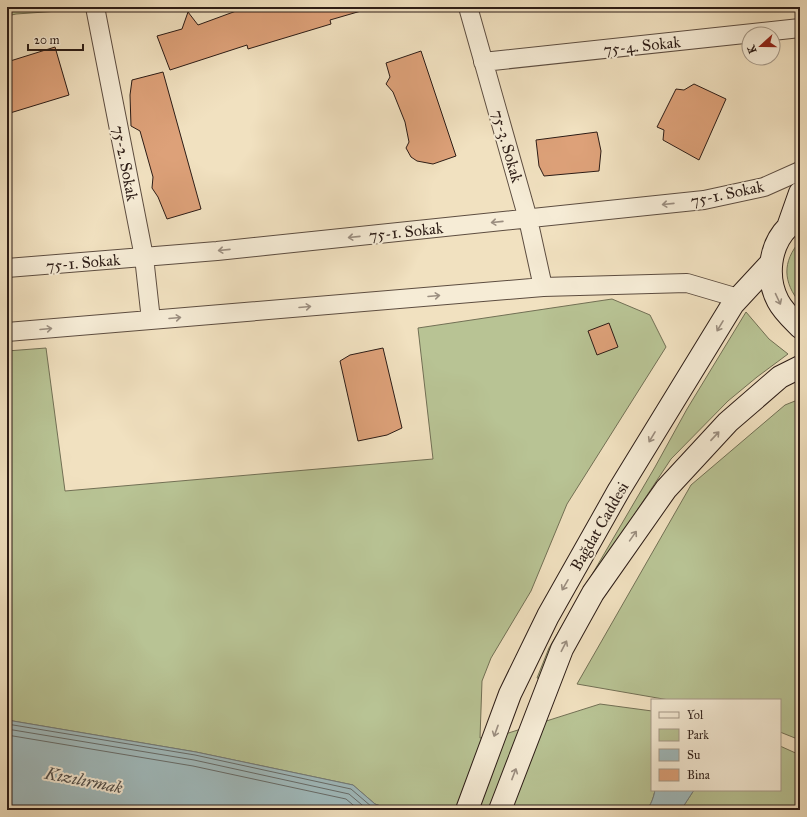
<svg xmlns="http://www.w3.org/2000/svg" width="807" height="817" font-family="'IM FELL Great Primer',serif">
<rect width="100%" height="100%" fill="#f1e1c0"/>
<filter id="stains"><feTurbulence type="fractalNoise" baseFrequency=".005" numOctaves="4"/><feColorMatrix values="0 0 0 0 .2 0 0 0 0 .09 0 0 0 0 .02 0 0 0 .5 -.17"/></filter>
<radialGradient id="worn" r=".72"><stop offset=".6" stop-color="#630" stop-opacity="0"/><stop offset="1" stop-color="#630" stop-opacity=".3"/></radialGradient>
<!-- green -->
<path fill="#b8c394" stroke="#727055" d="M 7,7 L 116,7 L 16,14 L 7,16 Z
M 800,241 L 800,303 C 783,282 782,262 800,241 Z
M 612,299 L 650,315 L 666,347 L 567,504 L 531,591 L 491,658 L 482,681 L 480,738 L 499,736 L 600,704 L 652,711 L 652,790 L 655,790 C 654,796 651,806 646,810 L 388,809 L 375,804 L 353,785 L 196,752 L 7,720 L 7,351 L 46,348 L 65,491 L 433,459 L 418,328 Z
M 746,312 L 769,339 L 788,354 L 757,377 L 728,401 L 671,459 L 626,527 L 595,580 L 546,681 L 537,678 L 549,648 L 655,467 L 687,409 Z
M 800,399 L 800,740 L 780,732 L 780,700 L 669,700 L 577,684 L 691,485 L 785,405 Z
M 780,746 L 800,755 L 800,810 L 681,810 L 694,790 L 780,790 Z"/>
<!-- water -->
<path fill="#a0bbbe" stroke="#727b7b" d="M 7,720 L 196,752 L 353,785 L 375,804 L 393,810 L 19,810 L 7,808 Z
M 655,790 L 694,790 L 681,810 L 646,810 C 651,806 654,796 655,790 Z"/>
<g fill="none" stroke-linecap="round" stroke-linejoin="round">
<!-- shore -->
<path stroke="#666c6a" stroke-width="1" d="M 7,724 L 195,755 L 351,789 L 372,807 L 379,810
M 7,729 L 194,760 L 349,794 L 368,810
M 7,735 L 193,766 L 346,799 L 359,810"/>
</g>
<!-- building -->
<path fill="#dda179" stroke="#2c1c16" d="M 247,7 L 361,7 L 361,11 L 330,20 L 331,24 L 248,49 L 247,45 L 170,70 L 157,36 L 182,29 L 188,12 L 198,25 Z
M 55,47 L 69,95 L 10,113 L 7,104 L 7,62 Z
M 421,51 L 456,156 L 433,164 L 417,161 L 411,157 L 406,148 L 409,142 L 405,122 L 393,92 L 386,84 L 390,77 L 386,63 Z
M 163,72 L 201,209 L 167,219 L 158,197 L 152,188 L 153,177 L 140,131 L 131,126 L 130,95 L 132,80 Z
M 694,84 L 726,99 L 699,160 L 663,140 L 664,130 L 657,127 L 676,89 L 684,90 Z
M 597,132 L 601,151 L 599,171 L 544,176 L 539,166 L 536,140 Z
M 609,323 L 618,347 L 597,355 L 588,331 Z
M 383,348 L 402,428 L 387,435 L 358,441 L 340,361 L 350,355 Z"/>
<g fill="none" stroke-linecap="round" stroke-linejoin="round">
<!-- street casing -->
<g stroke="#5d4d40" stroke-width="20">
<path id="street" d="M 95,7 L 144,257 L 151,320
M 468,7 L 528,219 L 543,287
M 483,62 L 800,28
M 7,268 L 217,251 L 704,200 L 764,187 L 800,171
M 7,332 L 543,287 L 687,283 L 738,298"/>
</g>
<!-- secondary casing -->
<g stroke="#2c1c16" stroke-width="24">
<path id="secondary" d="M 800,218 C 796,221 791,224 788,227 C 769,246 766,278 778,301 C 783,311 793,320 800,327
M 788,227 L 800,193
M 467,810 L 510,694 L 548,616 L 619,490 L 733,304 L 771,263
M 500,810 L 562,649 L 593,593 L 666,489 L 728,422 L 780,377 L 800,367"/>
</g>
<!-- street -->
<use href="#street" stroke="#f6ecd6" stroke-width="18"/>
<!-- secondary -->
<use href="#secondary" stroke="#f6ecd6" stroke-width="22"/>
</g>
<!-- one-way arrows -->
<defs><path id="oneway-shaft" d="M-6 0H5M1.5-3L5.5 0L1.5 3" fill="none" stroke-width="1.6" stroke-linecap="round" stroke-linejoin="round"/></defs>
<g stroke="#9b8e80">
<use href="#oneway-shaft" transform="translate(668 204) rotate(174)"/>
<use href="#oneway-shaft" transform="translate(497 222) rotate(174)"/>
<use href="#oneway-shaft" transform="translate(354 237) rotate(174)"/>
<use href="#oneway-shaft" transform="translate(224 250) rotate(174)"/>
<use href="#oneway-shaft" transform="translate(434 296) rotate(-5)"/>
<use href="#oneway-shaft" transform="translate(778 299) rotate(65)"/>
<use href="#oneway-shaft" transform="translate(305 307) rotate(-5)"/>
<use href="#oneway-shaft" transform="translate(175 318) rotate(-5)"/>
<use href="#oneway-shaft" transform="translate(720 326) rotate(121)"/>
<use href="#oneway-shaft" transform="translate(46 329) rotate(-5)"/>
<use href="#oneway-shaft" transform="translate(715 436) rotate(-47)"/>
<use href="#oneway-shaft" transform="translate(652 437) rotate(121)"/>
<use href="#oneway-shaft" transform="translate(633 536) rotate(-55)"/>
<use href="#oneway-shaft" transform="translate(565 585) rotate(120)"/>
<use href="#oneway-shaft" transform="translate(564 646) rotate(-63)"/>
<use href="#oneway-shaft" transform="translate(496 731) rotate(110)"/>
<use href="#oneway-shaft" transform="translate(514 774) rotate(-69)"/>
</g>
<g text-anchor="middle" stroke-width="4" stroke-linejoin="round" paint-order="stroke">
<!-- street labels -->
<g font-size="16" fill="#2c1c16" stroke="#f6ecd6">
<text transform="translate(642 45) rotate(-6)" y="6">75-4. Sokak</text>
<text transform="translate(508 146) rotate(74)" y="6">75-3. Sokak</text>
<text transform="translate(126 163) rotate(79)" y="6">75-2. Sokak</text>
<text transform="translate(727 193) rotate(-12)" y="6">75-1. Sokak</text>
<text transform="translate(406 231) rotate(-6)" y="6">75-1. Sokak</text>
<text transform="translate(83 262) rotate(-5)" y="6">75-1. Sokak</text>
<text transform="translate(599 526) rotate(-60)" y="6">Bağdat Caddesi</text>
</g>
<!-- water labels -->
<g font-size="17" font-style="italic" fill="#4f4c48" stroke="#f6ecd6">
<text transform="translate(84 780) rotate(11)" y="6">Kızılırmak</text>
</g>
</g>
<!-- margin -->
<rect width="807" height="817" fill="none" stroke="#f1e1c0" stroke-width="24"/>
<rect x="8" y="8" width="791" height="801" fill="none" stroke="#2c1c16" stroke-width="2"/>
<rect x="12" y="12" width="783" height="793" fill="none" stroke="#2c1c16"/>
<!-- legend -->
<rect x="651" y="699" width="130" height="92" fill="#f6ecd6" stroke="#a59989"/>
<rect x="659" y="712" width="20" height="6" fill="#f6ecd6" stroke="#a59989"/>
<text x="687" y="719" font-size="12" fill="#2c1c16">Yol</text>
<rect x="659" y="729" width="20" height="12" fill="#b8c394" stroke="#a59989"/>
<text x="687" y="739" font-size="12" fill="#2c1c16">Park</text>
<rect x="659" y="749" width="20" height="12" fill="#a0bbbe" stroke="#a59989"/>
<text x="687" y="759" font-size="12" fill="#2c1c16">Su</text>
<rect x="659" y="769" width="20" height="12" fill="#dda179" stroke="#a59989"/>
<text x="687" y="779" font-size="12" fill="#2c1c16">Bina</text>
<!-- north arrow -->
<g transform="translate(761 46) rotate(249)"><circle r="19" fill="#f6ecd6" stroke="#a59989"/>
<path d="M0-3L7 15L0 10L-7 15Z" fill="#8f2418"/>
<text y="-6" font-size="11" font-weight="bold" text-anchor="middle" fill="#2c1c16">K</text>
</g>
<!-- scale -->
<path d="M28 44v6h55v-6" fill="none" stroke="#2c1c16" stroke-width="2"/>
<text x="34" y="44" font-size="12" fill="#2c1c16" stroke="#f6ecd6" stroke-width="3" paint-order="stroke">20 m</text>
<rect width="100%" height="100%" filter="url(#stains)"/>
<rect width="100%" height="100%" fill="url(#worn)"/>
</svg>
